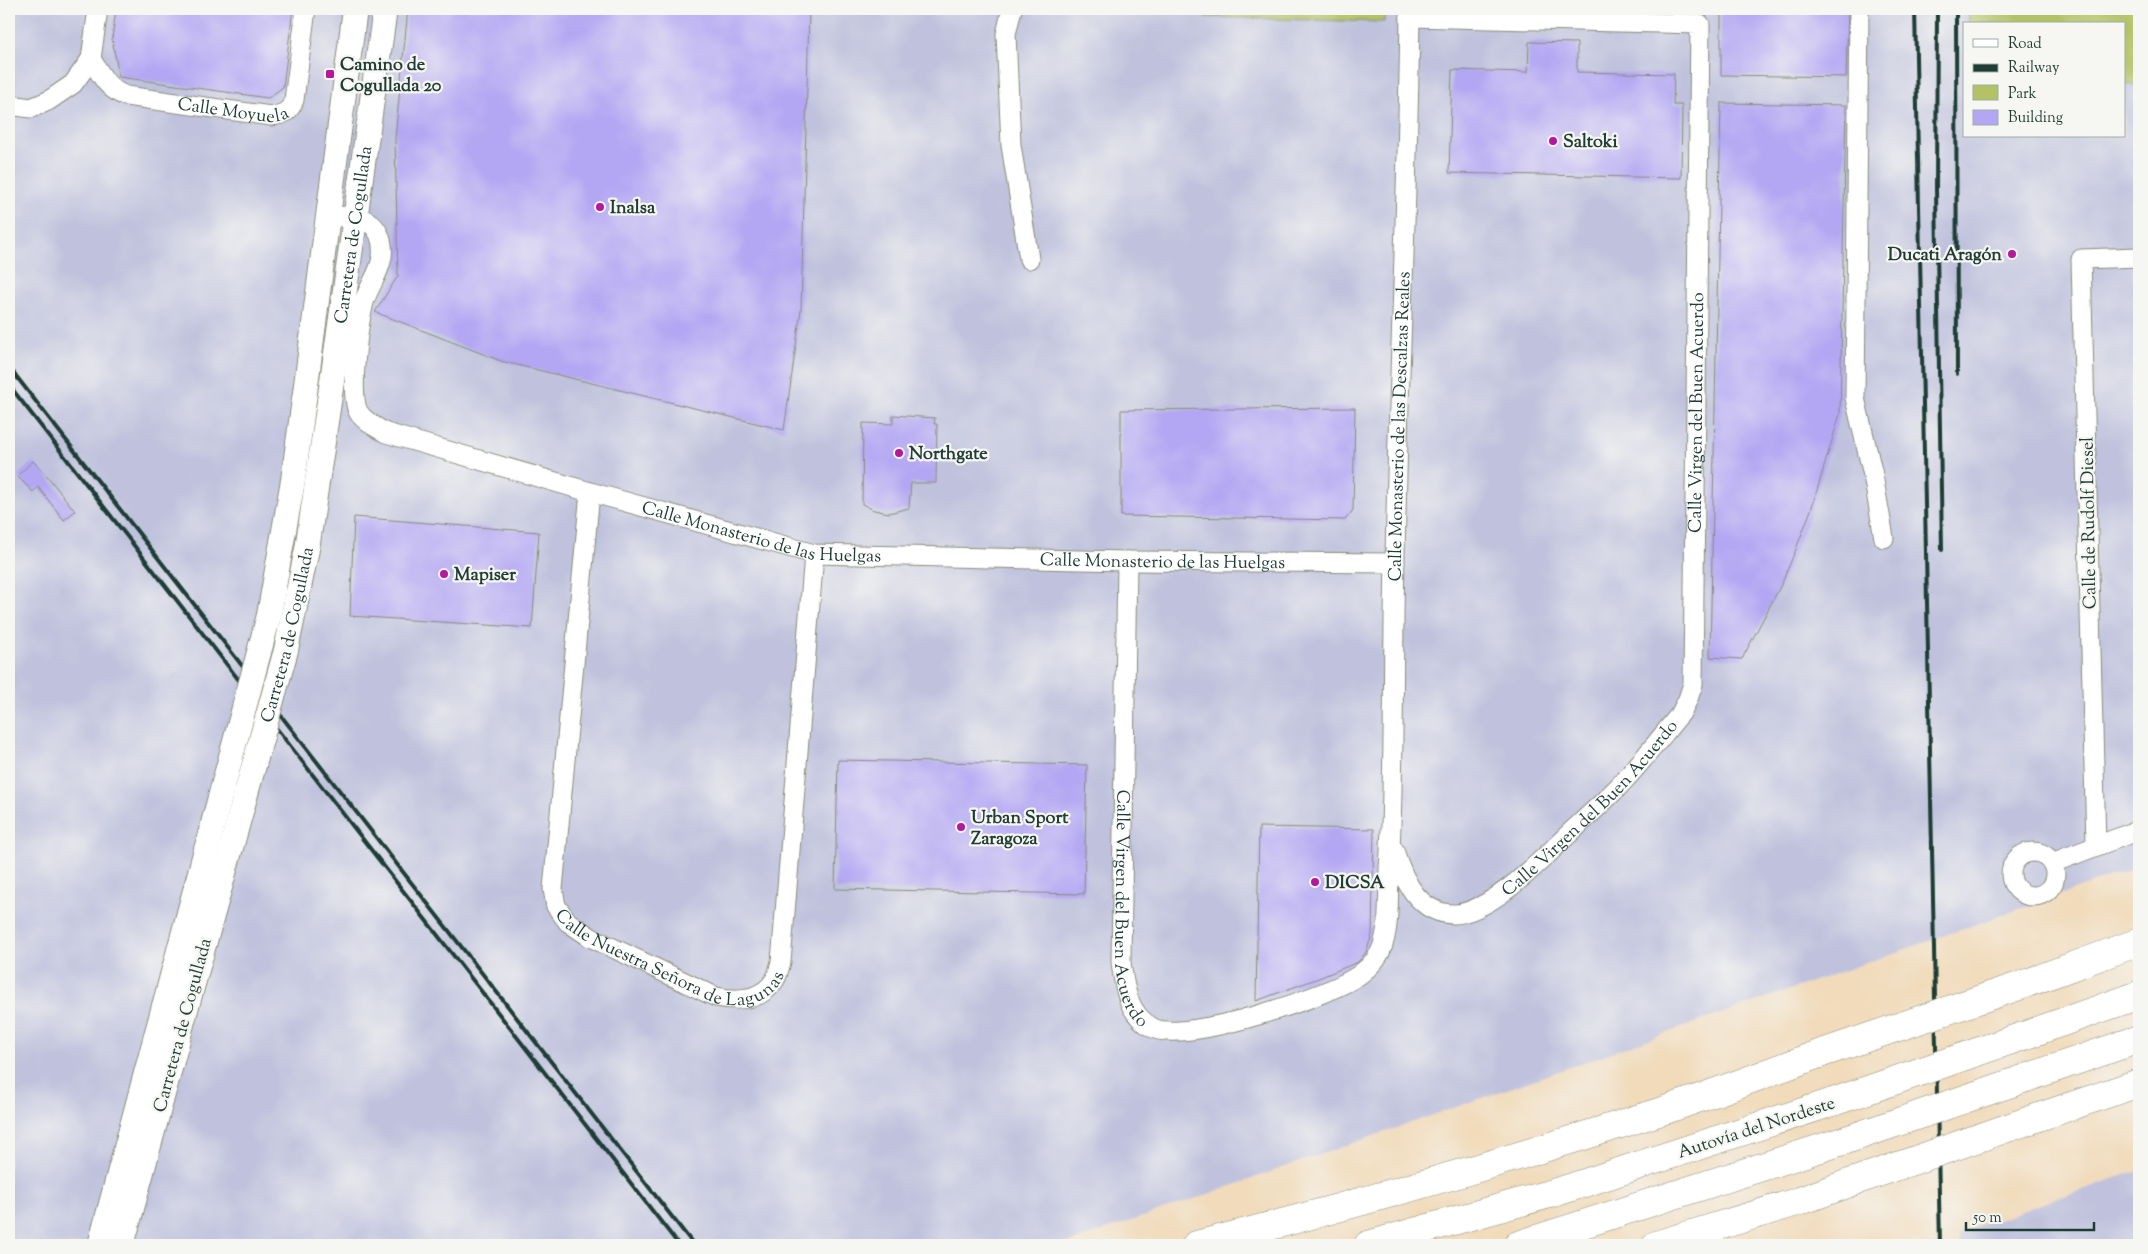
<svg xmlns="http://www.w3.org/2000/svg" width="2148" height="1254" font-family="'Sorts Mill Goudy',serif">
<rect width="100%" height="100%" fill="#f6f6f2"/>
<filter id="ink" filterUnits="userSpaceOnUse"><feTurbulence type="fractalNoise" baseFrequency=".02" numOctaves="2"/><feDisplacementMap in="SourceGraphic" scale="10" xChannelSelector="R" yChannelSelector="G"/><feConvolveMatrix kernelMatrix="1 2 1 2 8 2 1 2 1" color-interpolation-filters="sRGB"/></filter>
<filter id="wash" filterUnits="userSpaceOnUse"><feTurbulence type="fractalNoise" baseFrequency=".0096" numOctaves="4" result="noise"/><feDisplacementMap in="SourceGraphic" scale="20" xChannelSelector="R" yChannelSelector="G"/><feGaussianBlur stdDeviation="1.12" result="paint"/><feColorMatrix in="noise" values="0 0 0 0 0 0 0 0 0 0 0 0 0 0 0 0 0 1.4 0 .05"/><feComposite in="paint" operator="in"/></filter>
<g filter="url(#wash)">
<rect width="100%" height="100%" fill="#f1dbbb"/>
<!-- industrial -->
<path fill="#c0c2dd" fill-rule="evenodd" d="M 9,9 L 2139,9 L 2139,867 L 1063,1245 L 9,1245 ZM 1964,24 L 2124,24 L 2124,136 L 1964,136 Z
M 2139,1170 L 2139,1245 L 1959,1245 L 1958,1233 Z"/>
<!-- green -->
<path fill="#b2c265" stroke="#68804c" d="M 1204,9 L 1384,9 L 1384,22 L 1204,17 Z
M 1969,9 L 2139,9 L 2139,84 L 2124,85 L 2124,24 L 1969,24 Z"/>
<g id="blocks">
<!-- building -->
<path fill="#b3a7f3" d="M 116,9 L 293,9 L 283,87 L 268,98 L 119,77 L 112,39 Z
M 408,9 L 787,9 L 809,13 L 801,310 L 784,430 L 501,361 L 375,312 L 398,276 L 395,138 Z
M 1721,9 L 1848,9 L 1846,77 L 1721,75 Z
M 1529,42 L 1577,43 L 1577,72 L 1674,74 L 1673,105 L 1682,105 L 1681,178 L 1449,173 L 1452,70 L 1528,72 Z
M 1721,103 L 1846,105 L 1840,414 L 1811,510 L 1796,549 L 1782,583 L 1742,659 L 1710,657 Z
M 1355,408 L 1353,510 L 1345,520 L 1121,516 L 1121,410 Z
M 893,415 L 935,418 L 934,424 L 937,424 L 936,483 L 911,483 L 909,508 L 889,513 L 874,510 L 862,504 L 863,423 L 893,424 Z
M 33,461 L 48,477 L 75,511 L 64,520 L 38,487 L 33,492 L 17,476 Z
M 354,517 L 539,532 L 532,628 L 350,616 Z
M 838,760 L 1087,765 L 1084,894 L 835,889 Z
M 1259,827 L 1374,829 L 1372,935 L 1366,952 L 1358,962 L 1316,979 L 1256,1001 Z"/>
</g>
</g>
<g filter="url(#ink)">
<use href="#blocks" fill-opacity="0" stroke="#888c78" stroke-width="1"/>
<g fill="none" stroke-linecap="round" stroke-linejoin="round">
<!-- minor casing -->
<g stroke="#888c78" stroke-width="21">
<g id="minor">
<path d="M 1012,9 L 1006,34 L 1011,145 L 1029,259"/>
<path d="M 1859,9 L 1855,398 L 1873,475 L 1884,538"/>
<path id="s1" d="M 91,59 C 101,75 108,90 126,96 L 271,116 C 283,115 290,112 294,100 L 306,9"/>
<path d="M 9,105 L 31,108 L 48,101 L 73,84 L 91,59 L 98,9"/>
<path id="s2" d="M 326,221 C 355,208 386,221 382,257 C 380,272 370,285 365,299 C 359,319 348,397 359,413 C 366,423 376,427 386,433 L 590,492 L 814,554 L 1127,561 L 1395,563"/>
<path id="s3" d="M 590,492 L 553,889 L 556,906 L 568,922 L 590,937 L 716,997 C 736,1001 761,1001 774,981 C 778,976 779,968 781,962 L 814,554"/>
<path id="s4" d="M 1127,561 L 1121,962 C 1124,987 1128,1015 1153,1028 C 1185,1044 1330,996 1359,975 C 1370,967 1379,958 1383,945 C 1390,922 1388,894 1389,869 C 1394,787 1393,703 1394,621 C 1396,417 1408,213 1410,9"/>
<path d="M 2096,845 L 2081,259 L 2139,257"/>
<path id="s5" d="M 1394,850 C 1403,879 1418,914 1454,914 C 1492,913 1546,855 1573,830 C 1589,815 1605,801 1620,785 C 1642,762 1661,737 1681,713 L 1688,699 L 1693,684 L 1700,24 L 1410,17"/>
<circle cx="2033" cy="874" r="22"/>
<path d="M 2052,863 L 2139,830"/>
</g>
</g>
<!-- tertiary casing -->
<g stroke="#888c78" stroke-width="26">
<g id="tertiary">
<path d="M 304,400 L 355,9"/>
<path id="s6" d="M 329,402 L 385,9"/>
<path d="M 100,1245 L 164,1006"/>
<path d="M 122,1245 L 185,1013"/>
</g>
</g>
<!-- motorway casing -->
<g stroke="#888c78" stroke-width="29">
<path id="motorway" d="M 2019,986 L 2139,942
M 2023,1036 L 2139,995
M 2026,1078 L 2139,1039
M 2039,1117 L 2139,1083
M 1196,1245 C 1353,1206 1508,1161 1662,1111 C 1716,1093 1769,1072 1822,1053
M 1368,1245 L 1560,1191 L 1833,1102
M 1518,1245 L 1846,1140
M 1656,1245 L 1800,1201 L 1855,1181"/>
</g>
<!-- minor -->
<use href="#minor" stroke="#fff" stroke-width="19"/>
<!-- tertiary -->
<use href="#tertiary" stroke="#fff" stroke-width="24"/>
<!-- motorway -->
<use href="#motorway" stroke="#fff" stroke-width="28"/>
<!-- rail -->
<path stroke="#1f3d34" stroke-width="4" d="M 1915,9 L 1940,1245
M 1937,9 L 1936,189 L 1942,550
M 1956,9 L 1957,374
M 9,367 L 694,1245
M 9,385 L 679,1245"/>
<!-- tertiary-bridge casing -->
<g stroke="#888c78" stroke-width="26" stroke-linecap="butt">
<g id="tertiary-bridge">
<path d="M 164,1006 L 269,615 L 293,480 L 304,400"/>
<path id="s7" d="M 185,1013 L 286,650 L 307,549 L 329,402"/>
</g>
</g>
<!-- motorway-bridge casing -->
<g stroke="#888c78" stroke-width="29" stroke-linecap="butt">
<path id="motorway-bridge" d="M 1822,1053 L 2019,986
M 1833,1102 L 2023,1036
M 1846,1140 L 2026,1078
M 1855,1181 L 2039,1117"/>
</g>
<!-- tertiary-bridge -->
<use href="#tertiary-bridge" stroke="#fff" stroke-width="24"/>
<!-- motorway-bridge -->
<use href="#motorway-bridge" stroke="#fff" stroke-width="28"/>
</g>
</g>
<!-- markers -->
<g fill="#b5179e" stroke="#f6f6f2" stroke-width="2">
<rect x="325" y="69" width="10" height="10" rx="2.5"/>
<circle cx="1553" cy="141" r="5"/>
<circle cx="600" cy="207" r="5"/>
<circle cx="2012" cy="254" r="5"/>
<circle cx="899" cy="453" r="5"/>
<circle cx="444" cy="574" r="5"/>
<circle cx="961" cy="827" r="5"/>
<circle cx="1315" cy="882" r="5"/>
</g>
<g text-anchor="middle" stroke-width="4.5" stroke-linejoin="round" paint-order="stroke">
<!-- poi labels -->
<g font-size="18" font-weight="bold" fill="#1f3d34" stroke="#f6f6f2" text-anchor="start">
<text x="340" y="70">Camino de<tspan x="340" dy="21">Cogullada 20</tspan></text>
<text x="1563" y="147">Saltoki</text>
<text x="610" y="213">Inalsa</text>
<text x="2002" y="260" text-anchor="end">Ducati Aragón</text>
<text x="909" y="459">Northgate</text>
<text x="454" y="580">Mapiser</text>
<text x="971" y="823">Urban Sport<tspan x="971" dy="21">Zaragoza</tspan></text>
<text x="1325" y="888">DICSA</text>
</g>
<!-- street labels -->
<g font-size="18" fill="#1f3d34" stroke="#f6f6f2">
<text dy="6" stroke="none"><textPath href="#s1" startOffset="160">Calle Moyuela</textPath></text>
<text dy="6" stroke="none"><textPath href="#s6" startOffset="169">Carretera de Cogullada</textPath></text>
<text dy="6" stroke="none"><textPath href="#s5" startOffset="705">Calle Virgen del Buen Acuerdo</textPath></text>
<text dy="6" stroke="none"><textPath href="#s4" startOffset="1252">Calle Monasterio de las Descalzas Reales</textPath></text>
<text transform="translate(2088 523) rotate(-91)" y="6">Calle de Rudolf Diesel</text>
<text dy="6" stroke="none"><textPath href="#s2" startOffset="668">Calle Monasterio de las Huelgas</textPath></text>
<text dy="6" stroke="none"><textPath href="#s2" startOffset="1072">Calle Monasterio de las Huelgas</textPath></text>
<text dy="6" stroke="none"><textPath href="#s7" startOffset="392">Carretera de Cogullada</textPath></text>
<text dy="6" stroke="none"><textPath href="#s5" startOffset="270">Calle Virgen del Buen Acuerdo</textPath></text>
<text dy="6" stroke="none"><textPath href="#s4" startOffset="349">Calle Virgen del Buen Acuerdo</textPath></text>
<text dy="6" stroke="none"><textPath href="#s3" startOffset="549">Calle Nuestra Señora de Lagunas</textPath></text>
<text transform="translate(182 1025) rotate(-75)" y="6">Carretera de Cogullada</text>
<text transform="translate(1756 1127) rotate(-18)" y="6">Autovía del Nordeste</text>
</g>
</g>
<!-- margin -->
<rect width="2148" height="1254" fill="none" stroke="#f6f6f2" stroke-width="30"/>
<!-- legend -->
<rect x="1963" y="22" width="162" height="115" fill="#f6f6f2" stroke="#a0aca6"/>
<rect x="1973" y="39" width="25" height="8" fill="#ffffff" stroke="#a0aca6"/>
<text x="2008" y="48" font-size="15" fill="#1f3d34">Road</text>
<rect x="1973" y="64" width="25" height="8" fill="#1f3d34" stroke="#a0aca6"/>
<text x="2008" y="72" font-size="15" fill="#1f3d34">Railway</text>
<rect x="1973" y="85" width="25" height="15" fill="#b2c265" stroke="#a0aca6"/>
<text x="2008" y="98" font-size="15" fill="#1f3d34">Park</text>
<rect x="1973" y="110" width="25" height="15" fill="#b3a7f3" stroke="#a0aca6"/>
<text x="2008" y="122" font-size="15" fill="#1f3d34">Building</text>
<!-- scale -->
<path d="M1966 1222v8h128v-8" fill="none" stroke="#1f3d34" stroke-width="2.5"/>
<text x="1973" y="1222" font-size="15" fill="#1f3d34" stroke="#f6f6f2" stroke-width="4" paint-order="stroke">50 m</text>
</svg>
